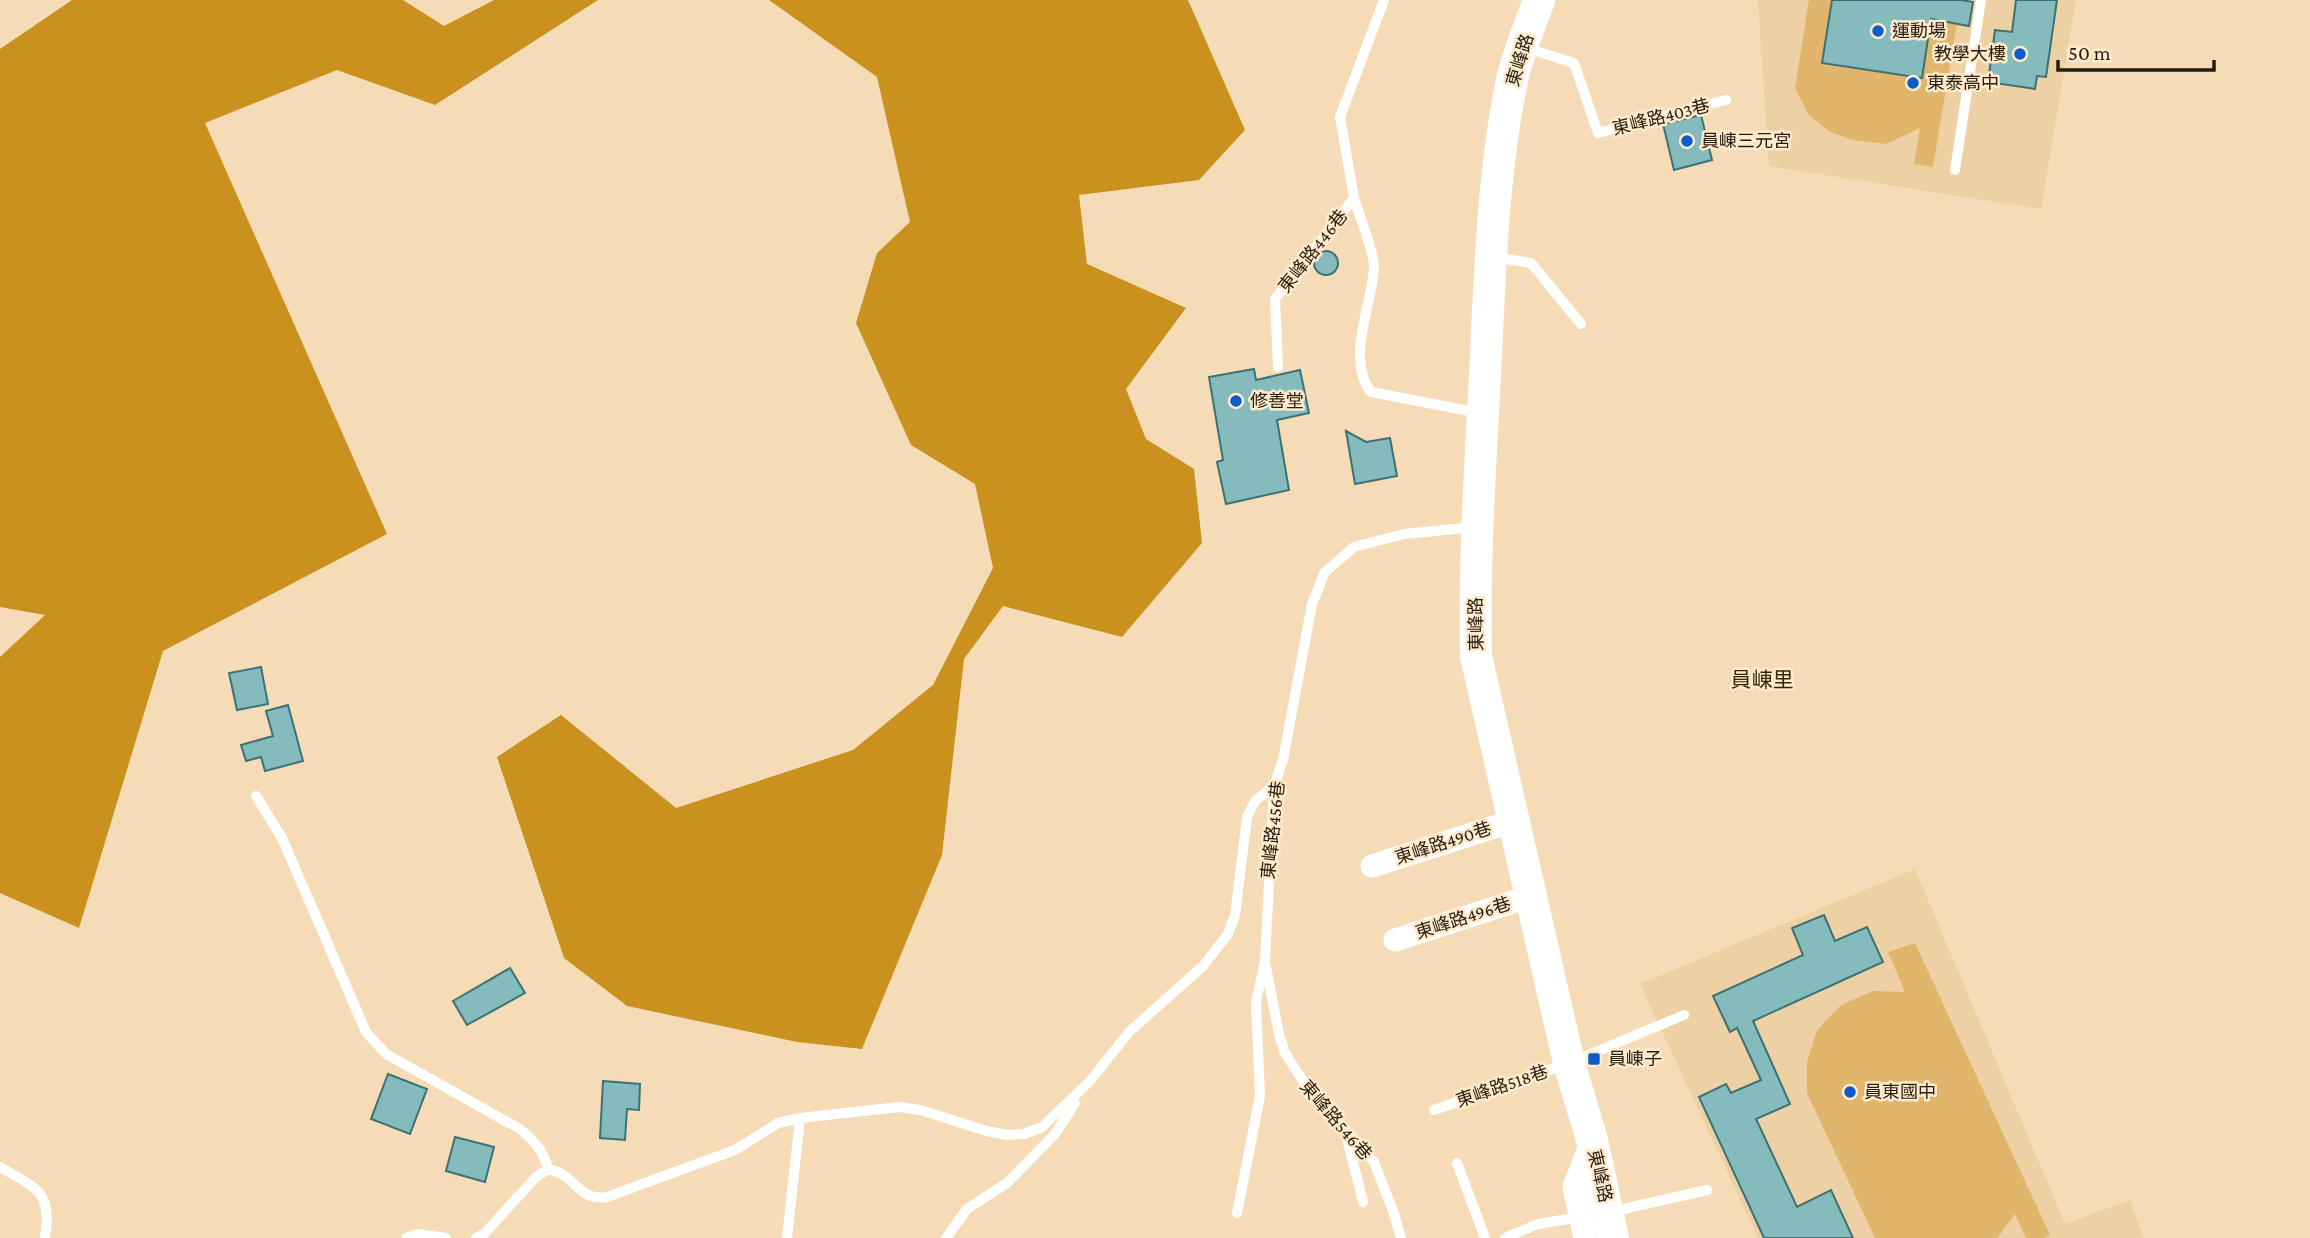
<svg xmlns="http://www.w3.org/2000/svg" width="2310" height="1238" font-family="'Crimson Pro','Noto Sans TC',serif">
<rect width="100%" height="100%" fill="#f5dcb6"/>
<!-- built -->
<path fill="#edd0a3" d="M 1758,0 L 2076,0 L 2041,209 L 1769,166 Z
M 1915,869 L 2065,1224 L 2130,1200 L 2144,1238 L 1758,1238 L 1640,984 Z"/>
<!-- green -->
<path fill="#e2b56d" d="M 1809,0 L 1832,0 L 1822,63 L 1933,0 L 1961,0 L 1933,167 L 1914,164 L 1920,128 L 1886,144 L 1853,140 L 1828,131 L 1808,114 L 1795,88 Z
M 1915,943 L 2050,1235 L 2044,1238 L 2026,1238 L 2015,1214 L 1997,1238 L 1875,1238 L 1807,1093 L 1807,1062 L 1817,1030 L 1841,1005 L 1873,991 L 1905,992 L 1888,952 Z"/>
<!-- forest -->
<path fill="#ca911e" d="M 72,0 L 403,0 L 444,26 L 494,0 L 598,0 L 435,105 L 337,70 L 205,123 L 387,534 L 163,651 L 79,928 L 0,893 L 0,657 L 45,615 L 0,607 L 0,49 Z
M 769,0 L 1188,0 L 1245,130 L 1199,180 L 1079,195 L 1087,264 L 1186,308 L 1126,389 L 1146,439 L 1194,469 L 1202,543 L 1122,637 L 1003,606 L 964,659 L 942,855 L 862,1049 L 797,1042 L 627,1006 L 564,958 L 497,757 L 561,715 L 676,808 L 853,750 L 933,685 L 993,568 L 975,484 L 911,445 L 856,323 L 877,253 L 910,222 L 877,77 Z"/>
<!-- building -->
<path fill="#85bbbd" stroke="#3c7273" stroke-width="2" d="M 1832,0 L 1961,0 L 1973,2 L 1969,26 L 1931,19 L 1922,78 L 1822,63 Z
M 2016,0 L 2057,0 L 2046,77 L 2037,76 L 2035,89 L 1988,82 L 1995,30 L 2012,32 Z
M 1701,115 L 1712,160 L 1674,170 L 1663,124 Z
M1314 263a12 12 0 1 1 24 0a12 12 0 1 1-24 0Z
M 1254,369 L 1256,380 L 1300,370 L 1309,413 L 1277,420 L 1289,490 L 1226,504 L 1217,462 L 1223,460 L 1209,377 Z
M 1346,431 L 1366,442 L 1390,438 L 1397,476 L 1355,484 Z
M 261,667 L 268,704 L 237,710 L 229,673 Z
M 288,705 L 303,761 L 265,771 L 261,757 L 246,761 L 241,745 L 273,736 L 266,711 Z
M 1824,915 L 1835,941 L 1867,927 L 1883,962 L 1753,1021 L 1790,1104 L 1756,1119 L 1797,1207 L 1831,1190 L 1853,1238 L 1764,1238 L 1699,1097 L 1726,1084 L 1731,1093 L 1761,1080 L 1737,1028 L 1730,1032 L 1713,996 L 1803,955 L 1792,928 Z
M 510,968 L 525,993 L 467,1025 L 453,1001 Z
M 388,1074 L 427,1089 L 410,1134 L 371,1119 Z
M 603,1081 L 640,1084 L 639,1110 L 627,1109 L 625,1140 L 600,1138 Z
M 455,1137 L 494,1147 L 485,1182 L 446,1171 Z"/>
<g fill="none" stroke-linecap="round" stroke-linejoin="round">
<!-- lane -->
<path stroke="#fff" stroke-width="10" d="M 1526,48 L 1574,63 L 1598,133 L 1726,100
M 1955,170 L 1981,0
M 1354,198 L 1340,117 L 1384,0
M 1494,257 L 1531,263 L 1581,324
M 1278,367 L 1275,299 L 1354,198 C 1359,215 1374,251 1374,266 C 1373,304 1345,357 1371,392 L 1480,413
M 256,796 L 282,838 L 366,1032 L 386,1054 L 520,1129 C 534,1141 544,1151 548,1169
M 1266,967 L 1279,1034 L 1285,1053 L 1315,1100 L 1344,1128 L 1374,1162 L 1393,1211 L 1401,1238
M 1434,1110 L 1569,1063 L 1684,1015
M 1345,1131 L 1363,1202
M 1457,1163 L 1485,1238
M 0,1167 C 36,1188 53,1191 45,1238
M 1610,1212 L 1707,1190
M 1237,1213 L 1260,1096 L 1256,1002 L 1265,961 L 1274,786 L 1283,760 L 1312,604 L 1325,572 L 1354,547 L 1404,534 L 1475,527
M 406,1238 L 417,1234 L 446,1238
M 476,1238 L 484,1234 L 536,1177 L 548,1169 C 576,1174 578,1202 607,1197 L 735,1150 L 778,1123 L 800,1118 L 899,1107 L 920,1110 L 987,1131 L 1007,1135 L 1024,1134 L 1042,1127 L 1090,1081 L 1129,1032 L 1203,966 L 1228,934 L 1235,915 L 1247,817 L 1255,801 L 1274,786
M 787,1238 L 800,1118
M 946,1238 L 967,1209 L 1007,1183 L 1055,1134 L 1075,1103
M 1505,1238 L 1538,1224 L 1580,1217"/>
<!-- street -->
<path stroke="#fff" stroke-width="23" d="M 1372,866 L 1513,821
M 1395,940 L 1531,896
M 1585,1238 L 1574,1187 L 1592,1140"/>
<!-- secondary -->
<path stroke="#fff" stroke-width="32" d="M 1539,0 C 1530,26 1518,53 1512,80 C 1492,177 1490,277 1485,375 C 1480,469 1474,562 1476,656 L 1569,1063 L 1592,1140 L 1613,1238"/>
</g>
<!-- markers -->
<g fill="#0c5dc7" stroke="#feeacc" stroke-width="2.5">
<circle cx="1878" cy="31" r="7"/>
<circle cx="2020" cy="54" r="7"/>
<circle cx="1913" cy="83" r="7"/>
<circle cx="1687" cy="141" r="7"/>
<circle cx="1236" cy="401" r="7"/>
<rect x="1587" y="1052" width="14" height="14" rx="3.5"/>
<circle cx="1850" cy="1092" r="7"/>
</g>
<g text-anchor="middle" stroke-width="5" stroke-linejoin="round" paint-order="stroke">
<!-- poi labels -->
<g font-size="18" fill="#261d0e" stroke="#feeacc" text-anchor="start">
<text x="1892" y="37">運動場</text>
<text x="2006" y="60" text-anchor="end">教學大樓</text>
<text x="1927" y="89">東泰高中</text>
<text x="1701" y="147">員崠三元宮</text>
<text x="1250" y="407">修善堂</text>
<text x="1608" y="1065">員崠子</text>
<text x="1864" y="1098">員東國中</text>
</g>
<!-- street labels -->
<g font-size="18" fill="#261d0e" stroke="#feeacc">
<text transform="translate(1520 60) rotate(-73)" y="6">東峰路</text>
<text transform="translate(1661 117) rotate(-14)" y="6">東峰路403巷</text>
<text transform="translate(1313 251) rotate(-52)" y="6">東峰路446巷</text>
<text transform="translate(1476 624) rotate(-91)" y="6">東峰路</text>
<text transform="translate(1273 830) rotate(-84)" y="6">東峰路456巷</text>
<text transform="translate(1443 843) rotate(-18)" y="6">東峰路490巷</text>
<text transform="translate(1463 918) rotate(-18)" y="6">東峰路496巷</text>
<text transform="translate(1502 1086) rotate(-19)" y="6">東峰路518巷</text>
<text transform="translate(1336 1120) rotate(49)" y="6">東峰路546巷</text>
<text transform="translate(1600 1176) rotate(77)" y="6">東峰路</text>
</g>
<!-- quarter labels -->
<g font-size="21" fill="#392602" stroke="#feeacc">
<text x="1762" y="687">員崠里</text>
</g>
</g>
<!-- scale -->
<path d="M2058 60v10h156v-10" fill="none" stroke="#261d0e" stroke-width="3.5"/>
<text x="2068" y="60" font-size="21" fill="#261d0e" stroke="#feeacc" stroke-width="5" paint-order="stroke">50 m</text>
</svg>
